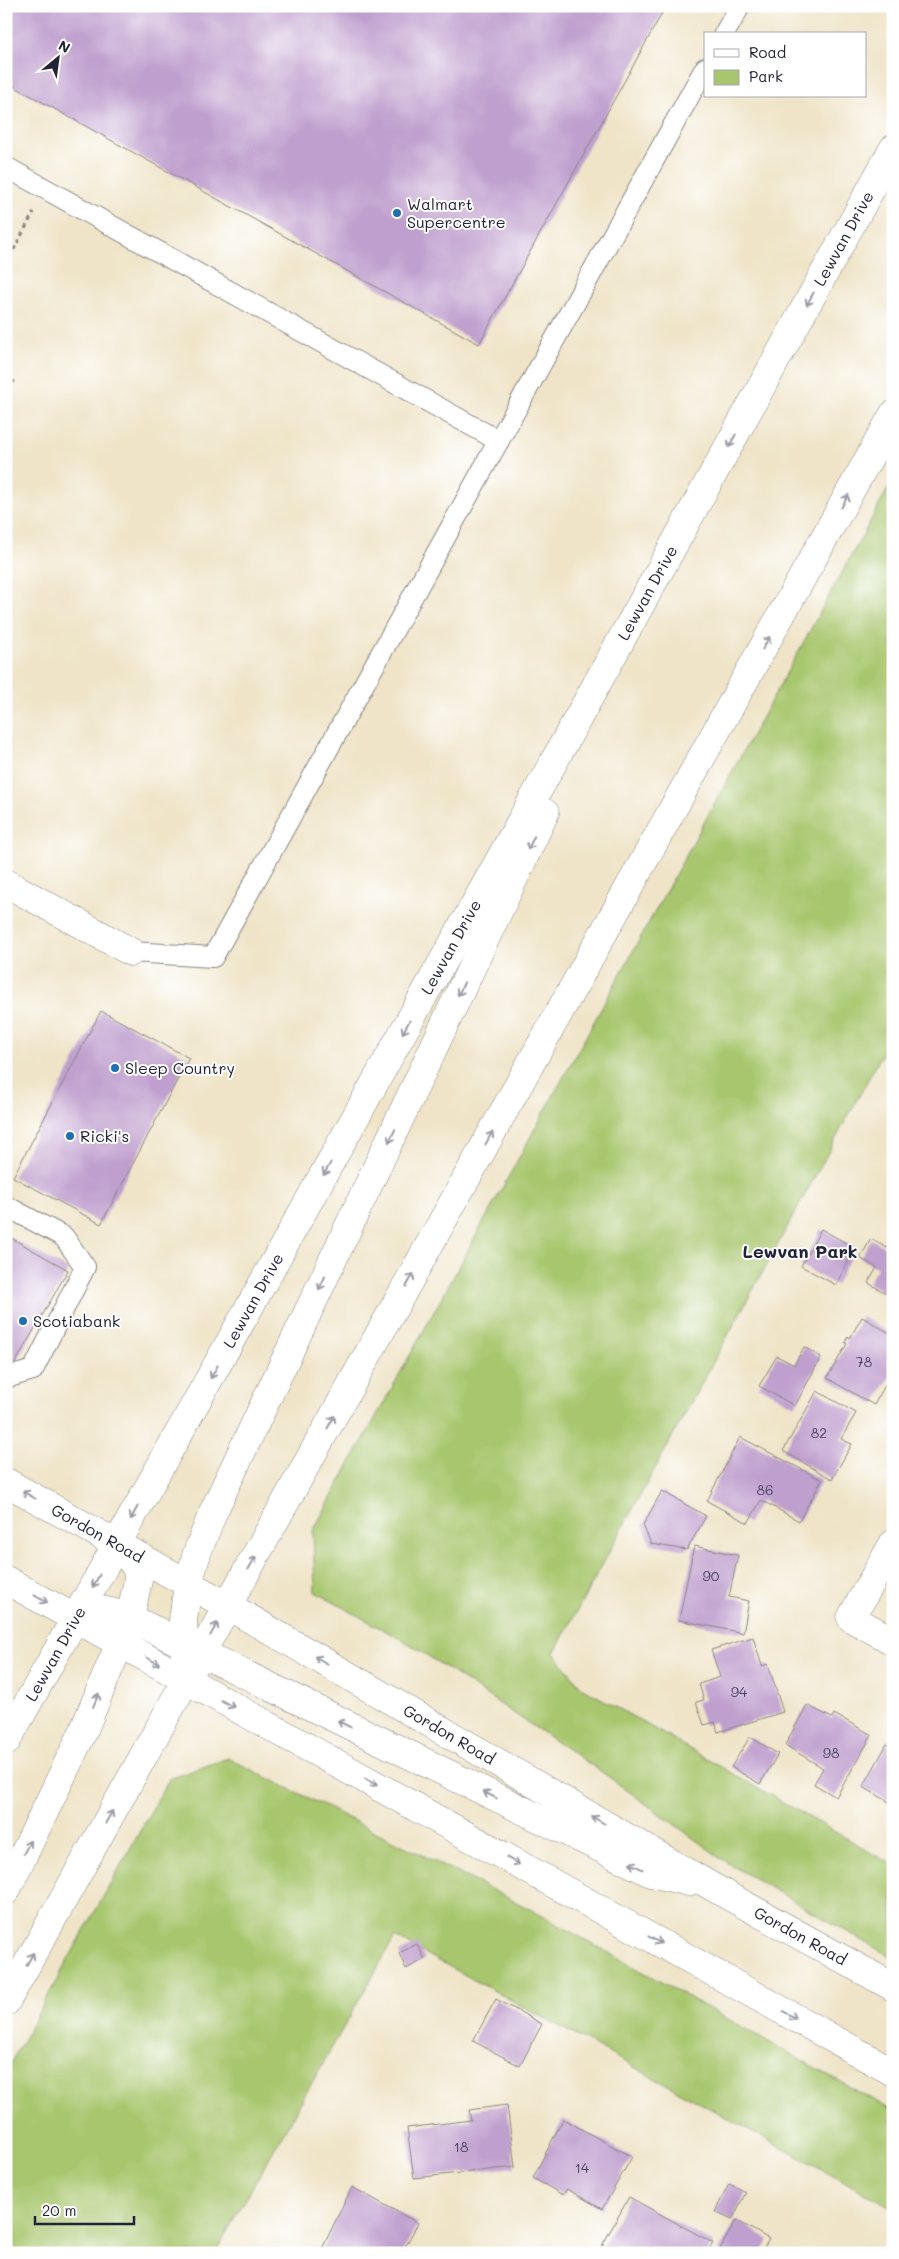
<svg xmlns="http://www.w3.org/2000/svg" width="899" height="2259" font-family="Mali,sans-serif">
<rect width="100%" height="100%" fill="#fff"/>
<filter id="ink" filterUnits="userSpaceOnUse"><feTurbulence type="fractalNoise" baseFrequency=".02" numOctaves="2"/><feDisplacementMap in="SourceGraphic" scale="10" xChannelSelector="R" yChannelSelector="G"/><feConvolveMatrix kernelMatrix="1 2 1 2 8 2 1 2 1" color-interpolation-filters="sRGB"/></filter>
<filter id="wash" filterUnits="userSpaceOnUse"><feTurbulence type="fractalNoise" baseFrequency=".0096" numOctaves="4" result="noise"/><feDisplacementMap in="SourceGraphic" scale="20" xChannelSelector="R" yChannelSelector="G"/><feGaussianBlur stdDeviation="1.12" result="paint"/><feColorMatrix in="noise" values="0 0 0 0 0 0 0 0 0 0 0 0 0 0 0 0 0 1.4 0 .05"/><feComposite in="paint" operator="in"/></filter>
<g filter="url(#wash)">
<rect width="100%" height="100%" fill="#efe4c8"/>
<!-- green -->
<path fill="#a8c66d" stroke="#657454" d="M 893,480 L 893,1034 L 554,1653 L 581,1687 L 893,1865 L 893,1958 L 729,1864 L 606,1775 L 413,1646 L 315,1592 L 313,1531 Z
M 228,1758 L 530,1909 L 893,2111 L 893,2208 L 395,1937 L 215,2253 L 6,2253 L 6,2071 L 169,1779 Z"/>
<g id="blocks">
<!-- building -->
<path fill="#bf9fce" d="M 6,6 L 666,6 L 479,344 L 6,82 Z
M 101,1011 L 189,1058 L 101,1224 L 13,1177 Z
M 821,1229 L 855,1248 L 836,1285 L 801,1266 Z
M 6,1235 L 68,1270 L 9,1374 L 6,1372 Z
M 893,1238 L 893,1297 L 868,1283 L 877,1268 L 860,1258 L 871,1239 L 887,1248 Z
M 862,1317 L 893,1335 L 893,1358 L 888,1366 L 893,1368 L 893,1371 L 874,1405 L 827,1378 L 847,1344 L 845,1343 L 848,1336 L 850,1338 Z
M 804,1347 L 821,1357 L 795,1406 L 759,1386 L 777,1356 L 794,1365 Z
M 817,1391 L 856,1413 L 841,1439 L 852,1444 L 832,1479 L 783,1451 Z
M 740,1437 L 822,1480 L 799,1521 L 761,1500 L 748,1523 L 707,1501 Z
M 662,1491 L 706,1516 L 687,1550 L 651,1544 L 643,1525 Z
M 694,1546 L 738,1555 L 729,1597 L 749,1601 L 743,1633 L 679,1620 Z
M 753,1637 L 762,1666 L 768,1664 L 783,1712 L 718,1732 L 715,1722 L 704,1725 L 696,1702 L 704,1700 L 699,1684 L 720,1677 L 711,1650 Z
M 807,1705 L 832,1718 L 834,1714 L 872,1735 L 836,1797 L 814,1784 L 823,1768 L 785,1745 Z
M 750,1737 L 778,1754 L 760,1784 L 731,1767 Z
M 887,1744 L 893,1747 L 893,1804 L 863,1787 Z
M 417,1944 L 425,1959 L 406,1969 L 399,1953 Z
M 496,1999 L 542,2024 L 520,2066 L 473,2041 Z
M 507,2105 L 515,2167 L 414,2178 L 407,2128 L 471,2120 L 469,2110 Z
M 563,2119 L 632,2157 L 602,2209 L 567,2189 L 563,2195 L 533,2178 Z
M 729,2184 L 746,2192 L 732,2220 L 715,2212 Z
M 352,2187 L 418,2223 L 402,2253 L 320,2253 Z
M 629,2197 L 713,2243 L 707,2253 L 598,2253 Z
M 736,2220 L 769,2239 L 761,2253 L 718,2253 Z"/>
</g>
</g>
<g filter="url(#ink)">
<use href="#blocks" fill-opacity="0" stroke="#888382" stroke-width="1"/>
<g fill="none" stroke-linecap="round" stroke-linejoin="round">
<!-- service casing -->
<g stroke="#888382" stroke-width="22">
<path id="service" d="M 724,34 L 740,6
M 6,167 L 499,441
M 131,952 L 213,957 L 705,68
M 6,1206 L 64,1237 L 85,1267 L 33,1370 L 6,1378"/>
</g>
<!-- minor casing -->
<g stroke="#888382" stroke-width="29">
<path id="minor" d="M 6,883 L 131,952
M 893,1544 L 851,1618 L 893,1641"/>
</g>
<!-- secondary casing -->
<g stroke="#888382" stroke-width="29">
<g id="secondary">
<path id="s1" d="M 6,1482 L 228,1606 L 716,1889 L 893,1987"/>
<path d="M 6,1580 L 893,2072"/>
<path d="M 75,1618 C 98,1606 107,1610 130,1618 L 651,1873 L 688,1882"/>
<path d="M 186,1678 L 183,1621 L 188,1584 L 197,1553 L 214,1510 L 545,813"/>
<path id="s2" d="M 6,1742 L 481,893 L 893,149"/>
<path d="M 6,1891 L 83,1732 L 130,1618 L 138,1580 L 137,1568 L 119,1547"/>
<path d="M 6,2002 L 893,415"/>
</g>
</g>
<!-- path -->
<path stroke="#888382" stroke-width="3" stroke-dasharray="4 4" stroke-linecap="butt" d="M 6,264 L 34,212
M 6,378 L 15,382"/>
<!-- service -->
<use href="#service" stroke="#fff" stroke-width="20"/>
<!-- minor -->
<use href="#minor" stroke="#fff" stroke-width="28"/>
<!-- secondary -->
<use href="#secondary" stroke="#fff" stroke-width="28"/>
</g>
<!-- one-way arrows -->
<defs><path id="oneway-shaft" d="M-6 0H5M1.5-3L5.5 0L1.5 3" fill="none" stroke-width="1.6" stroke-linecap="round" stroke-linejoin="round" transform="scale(1.25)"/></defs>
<g stroke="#9c9ca7">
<use href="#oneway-shaft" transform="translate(810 299) rotate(119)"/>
<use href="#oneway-shaft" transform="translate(732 441) rotate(119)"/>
<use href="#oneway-shaft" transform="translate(845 501) rotate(-61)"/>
<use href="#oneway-shaft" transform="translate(766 643) rotate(-61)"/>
<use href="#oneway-shaft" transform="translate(531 843) rotate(115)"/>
<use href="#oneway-shaft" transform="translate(461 989) rotate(115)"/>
<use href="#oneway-shaft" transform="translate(406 1027) rotate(119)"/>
<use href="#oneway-shaft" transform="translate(392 1136) rotate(115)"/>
<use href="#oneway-shaft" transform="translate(489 1138) rotate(-61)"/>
<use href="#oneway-shaft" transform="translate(327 1169) rotate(119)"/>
<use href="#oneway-shaft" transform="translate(410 1280) rotate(-61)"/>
<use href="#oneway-shaft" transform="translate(322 1283) rotate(115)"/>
<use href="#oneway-shaft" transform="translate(214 1372) rotate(119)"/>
<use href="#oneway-shaft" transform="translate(331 1422) rotate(-61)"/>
<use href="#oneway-shaft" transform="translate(29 1495) rotate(-150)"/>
<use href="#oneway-shaft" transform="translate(134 1513) rotate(119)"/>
<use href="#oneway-shaft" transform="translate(252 1563) rotate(-60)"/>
<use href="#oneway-shaft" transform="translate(96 1581) rotate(119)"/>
<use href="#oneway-shaft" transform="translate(41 1599) rotate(29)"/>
<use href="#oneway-shaft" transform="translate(214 1629) rotate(-61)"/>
<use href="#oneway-shaft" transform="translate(321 1660) rotate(-150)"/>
<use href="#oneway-shaft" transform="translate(153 1661) rotate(30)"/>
<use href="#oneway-shaft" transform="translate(96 1700) rotate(-67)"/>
<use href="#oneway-shaft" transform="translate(228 1704) rotate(29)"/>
<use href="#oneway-shaft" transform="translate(344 1724) rotate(-154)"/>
<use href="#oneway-shaft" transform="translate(371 1782) rotate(29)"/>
<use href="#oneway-shaft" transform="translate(490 1795) rotate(-154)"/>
<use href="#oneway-shaft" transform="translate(109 1817) rotate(-61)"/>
<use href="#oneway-shaft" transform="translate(598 1820) rotate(-150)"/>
<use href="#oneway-shaft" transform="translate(27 1847) rotate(-64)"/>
<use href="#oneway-shaft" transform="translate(513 1861) rotate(29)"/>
<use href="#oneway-shaft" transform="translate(636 1866) rotate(-154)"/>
<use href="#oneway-shaft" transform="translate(655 1940) rotate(29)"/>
<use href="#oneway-shaft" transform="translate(30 1959) rotate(-61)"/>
<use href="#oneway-shaft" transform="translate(790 2015) rotate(29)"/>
</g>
</g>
<!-- markers -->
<g fill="#1f6fb2" stroke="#fff" stroke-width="2">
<circle cx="397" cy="213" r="5"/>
<circle cx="115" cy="1068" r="5"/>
<circle cx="70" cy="1136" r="5"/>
<circle cx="23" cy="1321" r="5"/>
</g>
<g text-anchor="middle" stroke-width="4" stroke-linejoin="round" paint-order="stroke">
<!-- number labels -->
<g font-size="14" fill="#494160">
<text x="864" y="1367">78</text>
<text x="819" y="1438">82</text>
<text x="765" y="1495">86</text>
<text x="711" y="1581">90</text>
<text x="739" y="1697">94</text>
<text x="831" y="1758">98</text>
<text x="461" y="2152">18</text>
<text x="582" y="2173">14</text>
</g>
<!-- poi labels -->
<g font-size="16" fill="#22223b" stroke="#fff" text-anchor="start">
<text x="407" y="210">Walmart<tspan x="407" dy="18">Supercentre</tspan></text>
<text x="125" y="1074">Sleep Country</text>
<text x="80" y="1142">Ricki's</text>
<text x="33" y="1327">Scotiabank</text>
</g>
<!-- street labels -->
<g font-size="16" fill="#22223b" stroke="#fff">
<text dy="6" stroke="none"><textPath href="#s2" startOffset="1721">Lewvan Drive</textPath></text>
<text dy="6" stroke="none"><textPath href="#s2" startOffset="1316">Lewvan Drive</textPath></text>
<text dy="6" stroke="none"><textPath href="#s2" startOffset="911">Lewvan Drive</textPath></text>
<text dy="6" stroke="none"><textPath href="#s2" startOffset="506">Lewvan Drive</textPath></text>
<text dy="6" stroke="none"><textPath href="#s1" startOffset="105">Gordon Road</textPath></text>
<text dy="6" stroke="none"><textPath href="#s2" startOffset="101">Lewvan Drive</textPath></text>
<text dy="6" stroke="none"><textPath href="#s1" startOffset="510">Gordon Road</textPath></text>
<text dy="6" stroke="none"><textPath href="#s1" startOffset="915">Gordon Road</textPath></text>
</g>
<!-- neighbourhood labels -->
<g font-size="18" font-weight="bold" fill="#22223b" stroke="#fff">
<text x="800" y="1258">Lewvan Park</text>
</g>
</g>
<!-- margin -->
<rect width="899" height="2259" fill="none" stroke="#fff" stroke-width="25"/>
<!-- legend -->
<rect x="704" y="32" width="162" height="65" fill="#ffffff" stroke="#a7a7b1"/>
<rect x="714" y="49" width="25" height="8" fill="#ffffff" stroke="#a7a7b1"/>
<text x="749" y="58" font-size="15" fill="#22223b">Road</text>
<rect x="714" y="70" width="25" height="15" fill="#a8c66d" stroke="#a7a7b1"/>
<text x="749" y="82" font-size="15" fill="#22223b">Park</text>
<!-- north arrow -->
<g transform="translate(58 58) rotate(29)" stroke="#ffffff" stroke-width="4" paint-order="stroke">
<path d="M0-4L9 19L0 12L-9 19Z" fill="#22223b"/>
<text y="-8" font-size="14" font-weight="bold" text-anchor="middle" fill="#22223b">N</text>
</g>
<!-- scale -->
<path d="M35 2216v8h99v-8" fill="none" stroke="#22223b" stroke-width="2.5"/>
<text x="42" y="2216" font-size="15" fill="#22223b" stroke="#ffffff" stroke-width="4" paint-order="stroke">20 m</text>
</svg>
